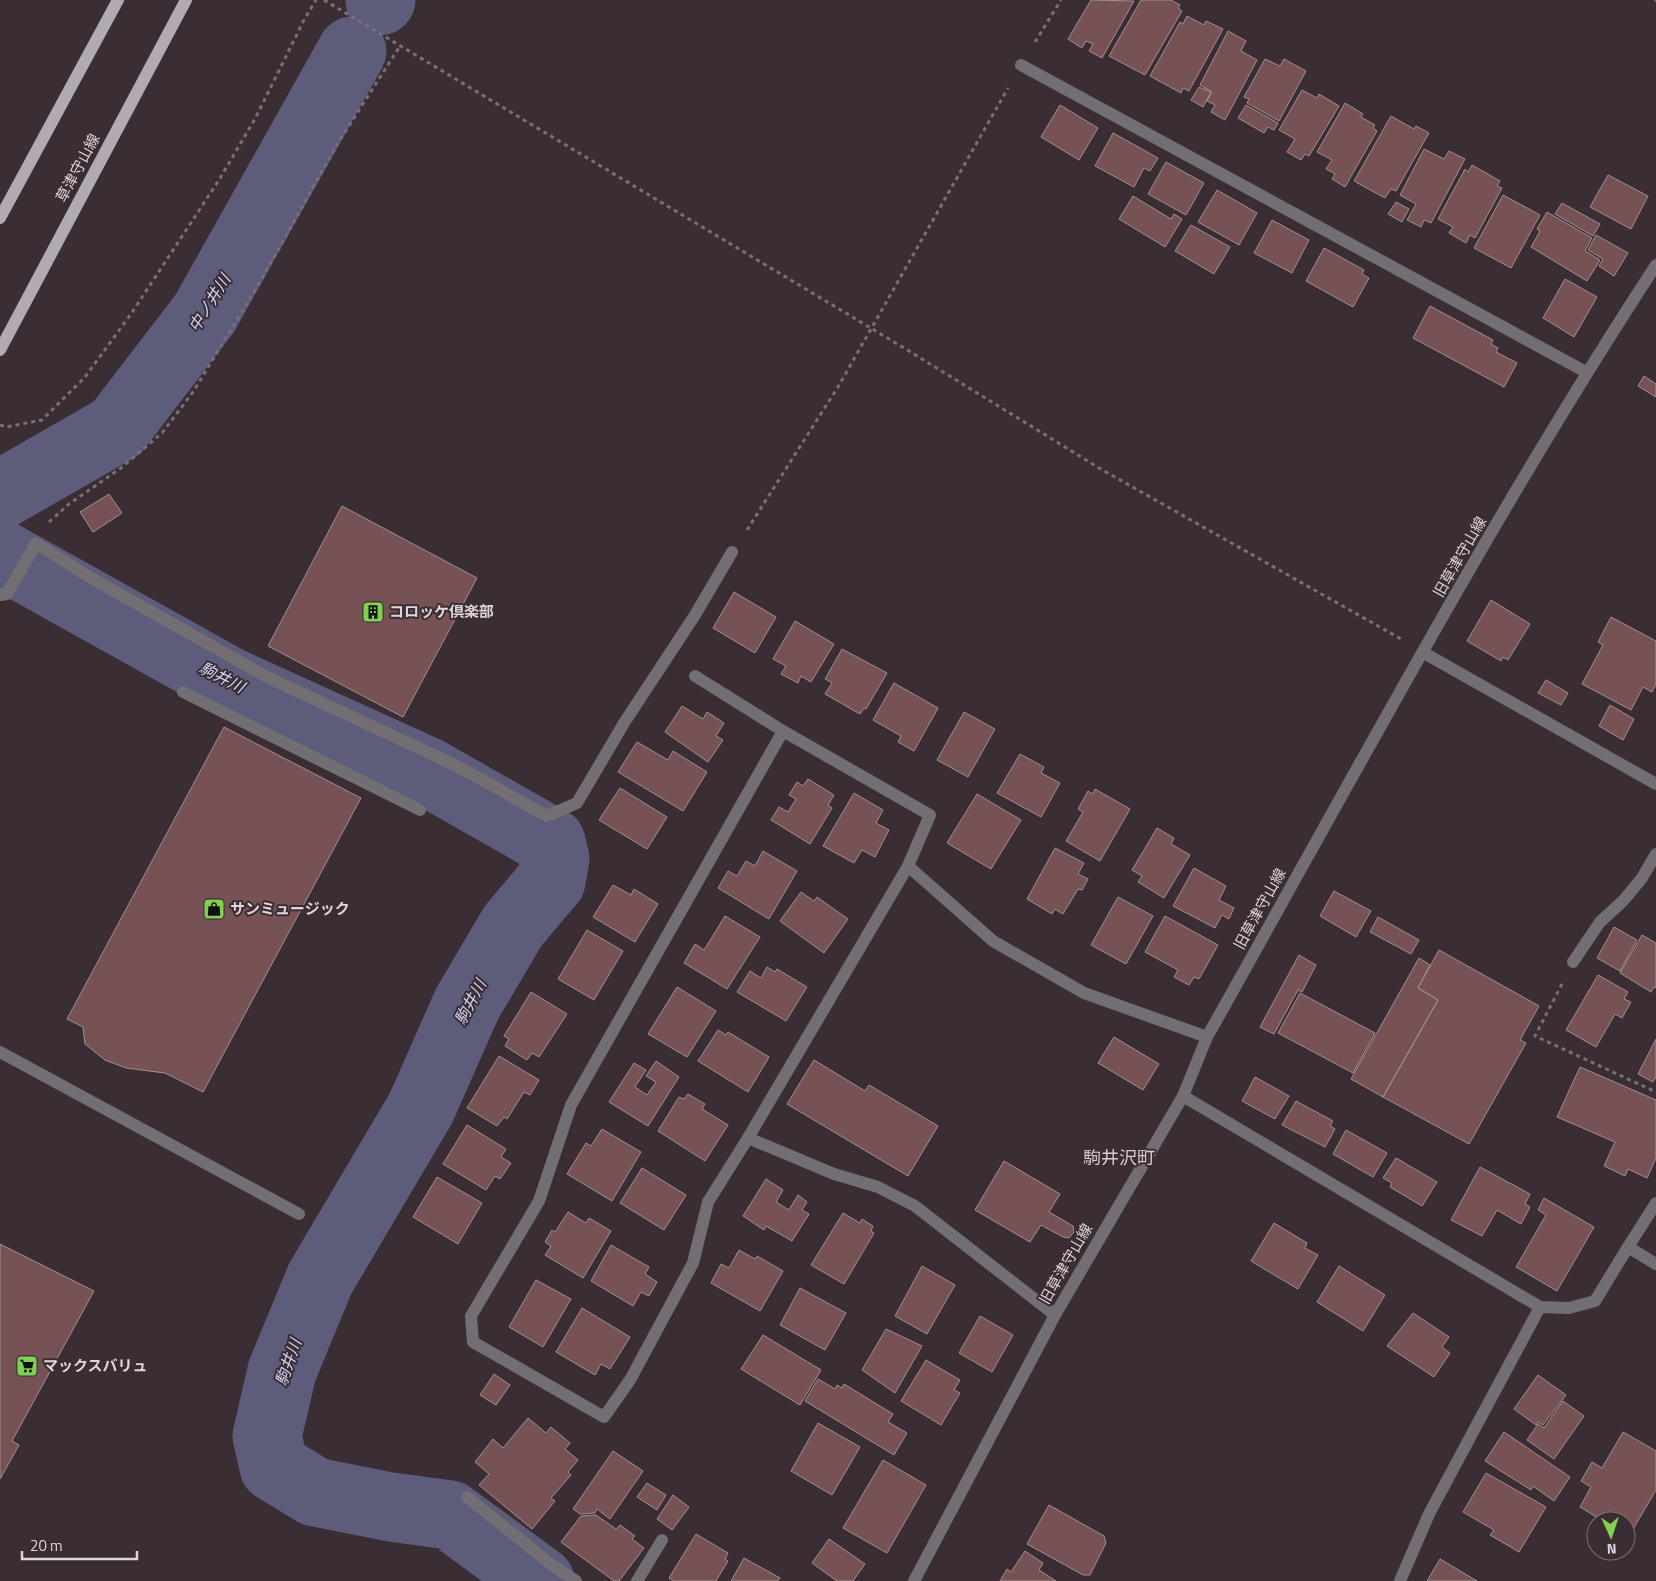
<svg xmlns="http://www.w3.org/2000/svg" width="1656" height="1581" font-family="'Titillium Web','Noto Sans JP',sans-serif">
<rect width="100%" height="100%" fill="#3a2d34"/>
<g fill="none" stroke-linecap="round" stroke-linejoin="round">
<!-- river -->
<path stroke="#5d5c7b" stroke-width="69" d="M 380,1 L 381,0
M 0,495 L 117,428 L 205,313 L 352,51
M 0,554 L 228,681 L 428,772 L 551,842 L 555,859 L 551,881 L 513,926 L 467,1004 L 421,1108 L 320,1279 L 282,1371 L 267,1436 L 274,1467 L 315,1492 L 391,1507 L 450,1515 L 540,1581"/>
</g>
<!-- building -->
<path fill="#775254" stroke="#a18f90" d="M 1091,0 L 1134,1 L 1102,58 L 1089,51 L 1093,44 L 1086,41 L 1082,48 L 1068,39 Z
M 1141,0 L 1171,0 L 1180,5 L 1178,8 L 1182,11 L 1145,75 L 1109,56 Z
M 1187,16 L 1204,25 L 1206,21 L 1223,29 L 1189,91 L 1183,88 L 1181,93 L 1150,76 L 1180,22 L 1183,24 Z
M 1228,31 L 1246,41 L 1241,51 L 1257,60 L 1225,120 L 1211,112 L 1215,105 L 1207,101 L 1212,92 L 1200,85 Z
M 1265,59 L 1280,66 L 1284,59 L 1306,71 L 1279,121 L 1247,103 L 1249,99 L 1244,97 Z
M 1199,87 L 1211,92 L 1203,107 L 1191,100 Z
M 1302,90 L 1317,98 L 1319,94 L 1339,106 L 1309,156 L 1305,154 L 1301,160 L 1287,152 L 1295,139 L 1279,130 Z
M 1345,103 L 1363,114 L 1361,117 L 1375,125 L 1373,128 L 1377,131 L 1345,187 L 1332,179 L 1335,174 L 1326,169 L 1332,160 L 1317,152 Z
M 1060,105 L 1098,128 L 1079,160 L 1041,137 Z
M 1246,105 L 1278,123 L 1274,130 L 1268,127 L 1264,133 L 1238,118 Z
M 1391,116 L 1414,129 L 1416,126 L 1429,133 L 1396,191 L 1391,189 L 1385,198 L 1354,181 Z
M 1113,133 L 1158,158 L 1150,171 L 1144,168 L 1134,187 L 1095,166 Z
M 1424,149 L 1444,159 L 1449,151 L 1465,159 L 1431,223 L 1424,220 L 1421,227 L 1407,220 L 1416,204 L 1400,195 Z
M 1166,162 L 1204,183 L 1186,215 L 1148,194 Z
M 1472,165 L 1500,181 L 1497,186 L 1502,188 L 1475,238 L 1470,235 L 1466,243 L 1449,233 L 1453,227 L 1438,219 L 1465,169 L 1468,172 Z
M 1608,175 L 1648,196 L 1631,229 L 1590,207 Z
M 1217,190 L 1257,213 L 1239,245 L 1198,222 Z
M 1503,195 L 1540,215 L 1511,268 L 1474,248 Z
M 1133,196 L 1171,219 L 1174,214 L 1182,219 L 1165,247 L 1119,219 Z
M 1396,202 L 1409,209 L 1402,222 L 1388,214 Z
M 1562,203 L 1600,224 L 1593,236 L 1555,214 Z
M 1547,212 L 1592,238 L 1585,251 L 1600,260 L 1587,281 L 1531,247 L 1540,231 L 1537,229 Z
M 1272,220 L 1309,240 L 1292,273 L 1254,253 Z
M 1191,225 L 1230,247 L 1214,274 L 1175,251 Z
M 1596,235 L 1628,253 L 1614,276 L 1599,266 L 1603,259 L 1588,250 Z
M 1324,248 L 1364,270 L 1362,274 L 1369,278 L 1353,307 L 1306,281 Z
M 1565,279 L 1597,297 L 1574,337 L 1543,318 Z
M 1430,306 L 1493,340 L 1491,344 L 1498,348 L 1496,352 L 1517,363 L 1504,387 L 1413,338 Z
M 1644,376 L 1656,384 L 1656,397 L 1638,386 Z
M 109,494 L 122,513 L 93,532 L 80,512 Z
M 342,506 L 477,578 L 403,717 L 268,646 Z
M 734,592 L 776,617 L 755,653 L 713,628 Z
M 1491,600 L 1530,624 L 1508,660 L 1503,657 L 1501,661 L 1467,641 Z
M 1611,617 L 1656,641 L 1656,684 L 1652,692 L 1643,687 L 1631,710 L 1582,684 L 1603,645 L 1598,642 Z
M 795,621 L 834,644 L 811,682 L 801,676 L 798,683 L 781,674 L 786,666 L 773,659 Z
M 842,649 L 887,673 L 866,709 L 864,708 L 860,714 L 825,694 L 832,683 L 825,679 Z
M 1546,680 L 1568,693 L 1561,705 L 1538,693 Z
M 894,683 L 938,708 L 914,751 L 898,742 L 901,736 L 873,720 Z
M 1610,705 L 1634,719 L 1623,740 L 1599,726 Z
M 682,706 L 703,719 L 707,712 L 724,723 L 716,736 L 723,740 L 708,762 L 665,732 Z
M 964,712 L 995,729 L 968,777 L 937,760 Z
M 224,727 L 361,798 L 203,1092 L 165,1073 L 126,1068 L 105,1060 L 85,1044 L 83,1027 L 67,1019 Z
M 637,742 L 668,760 L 673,751 L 707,772 L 683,811 L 618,772 Z
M 1020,754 L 1044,767 L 1041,773 L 1060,783 L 1041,817 L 997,793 Z
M 808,779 L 834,795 L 828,805 L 832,808 L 810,844 L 771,820 L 779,807 L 788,812 L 796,799 L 789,795 L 797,782 L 803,786 Z
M 620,788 L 667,817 L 647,849 L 599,820 Z
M 1095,789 L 1130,809 L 1100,861 L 1066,841 L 1083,812 L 1078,809 L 1088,791 L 1093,794 Z
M 854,793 L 883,810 L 876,823 L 889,830 L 875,857 L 862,850 L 854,863 L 823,846 Z
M 977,794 L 1021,820 L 991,869 L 947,843 Z
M 1157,828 L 1174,838 L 1171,844 L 1190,855 L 1164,898 L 1138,882 L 1142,876 L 1132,870 Z
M 1055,848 L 1084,863 L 1078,874 L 1088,879 L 1082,890 L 1078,889 L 1063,914 L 1055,909 L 1052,914 L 1027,899 Z
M 763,851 L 797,871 L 769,919 L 718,888 L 728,871 L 737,876 L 746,861 L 755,866 Z
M 1194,868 L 1226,886 L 1219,900 L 1234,908 L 1229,919 L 1222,915 L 1215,928 L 1173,906 Z
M 613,885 L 631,895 L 634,889 L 658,904 L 635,942 L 593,917 Z
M 1334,891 L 1371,911 L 1356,937 L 1320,916 Z
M 801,892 L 814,901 L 817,897 L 848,919 L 824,953 L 780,921 Z
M 1118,897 L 1153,916 L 1126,964 L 1091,945 Z
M 725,916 L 760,937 L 727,989 L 684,963 L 695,944 L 704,950 Z
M 1165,916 L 1218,945 L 1199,979 L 1194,977 L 1189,985 L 1174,977 L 1178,970 L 1145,952 Z
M 1378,917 L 1419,940 L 1411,954 L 1370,932 Z
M 1614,927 L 1637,940 L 1620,971 L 1597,958 Z
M 587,930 L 623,951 L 594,1000 L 558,979 Z
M 1642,935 L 1656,943 L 1656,988 L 1654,987 L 1651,992 L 1620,973 Z
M 1439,950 L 1539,1006 L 1520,1040 L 1526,1043 L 1469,1144 L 1383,1097 L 1438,1000 L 1418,988 Z
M 1299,955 L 1316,965 L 1302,992 L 1298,990 L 1274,1034 L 1260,1027 Z
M 1419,958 L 1430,965 L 1418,988 L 1438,1000 L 1383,1097 L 1351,1079 Z
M 767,967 L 775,972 L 777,969 L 807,987 L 786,1021 L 737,992 L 750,971 L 761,978 Z
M 1598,975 L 1628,992 L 1624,999 L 1631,1002 L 1622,1018 L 1615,1014 L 1596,1047 L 1566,1030 Z
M 677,987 L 716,1011 L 687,1057 L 648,1034 Z
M 531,992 L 567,1014 L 539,1057 L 532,1053 L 527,1060 L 505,1046 L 509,1039 L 504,1036 Z
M 1300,993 L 1375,1033 L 1353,1073 L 1278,1033 Z
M 718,1030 L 726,1035 L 728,1032 L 769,1057 L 748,1092 L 698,1061 Z
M 1114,1037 L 1159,1064 L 1143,1090 L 1098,1063 Z
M 1656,1039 L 1656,1077 L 1653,1082 L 1638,1074 Z
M 499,1056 L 539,1080 L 530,1095 L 524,1092 L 507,1119 L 504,1117 L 497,1126 L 467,1108 Z
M 814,1060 L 865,1091 L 869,1085 L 938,1126 L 908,1176 L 787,1104 Z
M 656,1061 L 679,1077 L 648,1126 L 609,1102 L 634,1063 L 646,1070 L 635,1087 L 647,1095 L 656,1082 L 646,1076 Z
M 1580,1067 L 1656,1100 L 1656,1158 L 1647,1178 L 1628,1169 L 1625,1176 L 1604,1166 L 1615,1142 L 1557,1117 Z
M 1255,1077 L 1289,1096 L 1275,1119 L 1242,1101 Z
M 688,1094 L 705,1104 L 702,1109 L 728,1125 L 705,1161 L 658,1131 L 679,1097 L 684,1099 Z
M 1296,1101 L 1333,1121 L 1330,1126 L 1335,1129 L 1325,1147 L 1282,1125 Z
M 467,1125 L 506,1149 L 501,1157 L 511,1163 L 500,1179 L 495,1176 L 486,1190 L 443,1164 Z
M 602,1129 L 641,1152 L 612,1201 L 567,1174 L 586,1143 L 591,1146 Z
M 1346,1130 L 1387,1153 L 1373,1177 L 1333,1154 Z
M 1396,1158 L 1437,1182 L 1422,1206 L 1390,1187 L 1392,1183 L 1383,1178 Z
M 1004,1161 L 1060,1194 L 1049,1212 L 1073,1226 L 1074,1232 L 1069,1238 L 1063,1237 L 1041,1225 L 1030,1242 L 975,1210 Z
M 1480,1167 L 1530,1194 L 1525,1204 L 1530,1207 L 1521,1224 L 1497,1210 L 1482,1236 L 1451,1220 Z
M 642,1168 L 686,1195 L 664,1230 L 620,1203 Z
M 437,1177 L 482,1203 L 458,1244 L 413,1217 Z
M 766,1179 L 783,1190 L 776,1202 L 789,1210 L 798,1195 L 807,1202 L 802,1210 L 809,1214 L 792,1241 L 766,1226 L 764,1230 L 743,1216 Z
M 1544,1198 L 1594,1227 L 1557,1291 L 1516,1267 L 1546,1215 L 1538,1210 Z
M 568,1212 L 586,1223 L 589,1218 L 611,1231 L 583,1278 L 545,1255 L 551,1246 L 545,1242 L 552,1230 L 555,1232 Z
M 843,1213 L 860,1223 L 862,1219 L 873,1226 L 871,1231 L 874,1233 L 844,1284 L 811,1265 Z
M 1274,1223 L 1307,1243 L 1305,1248 L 1318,1255 L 1298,1289 L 1251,1261 Z
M 0,1244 L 94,1291 L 12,1441 L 19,1445 L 0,1479 Z
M 611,1245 L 649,1267 L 645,1274 L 657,1282 L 649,1296 L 641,1292 L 633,1306 L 591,1281 Z
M 739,1250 L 755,1259 L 757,1256 L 783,1271 L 760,1311 L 711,1283 L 721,1264 L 729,1268 Z
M 922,1266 L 955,1285 L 927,1334 L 895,1316 Z
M 1339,1266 L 1385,1295 L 1363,1331 L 1317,1302 Z
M 536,1280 L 571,1299 L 543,1347 L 509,1327 Z
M 800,1288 L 846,1313 L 825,1350 L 780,1325 Z
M 582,1308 L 630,1337 L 610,1369 L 601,1364 L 595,1375 L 556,1352 Z
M 1413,1313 L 1449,1337 L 1442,1347 L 1450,1353 L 1434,1377 L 1387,1346 Z
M 980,1316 L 1013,1335 L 992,1372 L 959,1353 Z
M 886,1329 L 922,1346 L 895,1393 L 862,1370 Z
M 763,1335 L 821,1370 L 800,1405 L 741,1369 Z
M 926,1360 L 960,1380 L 954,1390 L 960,1393 L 941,1425 L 901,1401 Z
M 494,1374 L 510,1385 L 496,1405 L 480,1395 Z
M 1538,1375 L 1566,1395 L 1543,1425 L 1538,1422 L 1536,1425 L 1514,1409 Z
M 818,1379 L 835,1389 L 837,1385 L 842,1388 L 844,1384 L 893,1414 L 888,1422 L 907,1433 L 894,1455 L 805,1401 Z
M 1563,1401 L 1584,1416 L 1554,1459 L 1527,1440 L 1538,1424 L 1544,1428 Z
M 528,1418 L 546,1433 L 551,1427 L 570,1443 L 565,1449 L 578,1460 L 568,1472 L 571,1475 L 551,1498 L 555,1501 L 532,1529 L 479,1485 L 489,1474 L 475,1462 L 493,1439 L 503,1448 Z
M 818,1423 L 860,1447 L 832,1495 L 791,1471 Z
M 1504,1432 L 1570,1477 L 1554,1501 L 1533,1486 L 1531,1490 L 1485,1461 Z
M 1623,1432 L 1656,1451 L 1656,1490 L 1629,1536 L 1626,1534 L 1626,1521 L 1603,1521 L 1580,1507 L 1591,1487 L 1581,1481 L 1592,1462 L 1602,1468 Z
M 613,1451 L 643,1471 L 610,1519 L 597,1509 L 595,1513 L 580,1514 L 573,1509 Z
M 883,1460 L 926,1485 L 887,1553 L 843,1528 Z
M 1486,1473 L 1546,1507 L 1519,1552 L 1490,1535 L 1494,1530 L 1463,1512 Z
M 647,1483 L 666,1495 L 657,1510 L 637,1497 Z
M 673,1495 L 689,1507 L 672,1530 L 657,1519 Z
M 1049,1505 L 1104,1536 L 1106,1543 L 1090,1575 L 1083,1575 L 1027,1544 Z
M 596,1515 L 616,1529 L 620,1525 L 635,1536 L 632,1539 L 644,1548 L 619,1581 L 614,1581 L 561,1542 L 581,1516 Z
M 696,1534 L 728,1553 L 725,1559 L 728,1561 L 716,1581 L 674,1581 L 669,1578 Z
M 829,1539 L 865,1564 L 853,1581 L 837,1581 L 812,1563 Z
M 1025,1551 L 1043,1563 L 1039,1570 L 1056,1581 L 1000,1581 L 1007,1569 L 1011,1572 Z
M 744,1558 L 780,1578 L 778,1581 L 731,1581 Z
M 1440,1559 L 1477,1581 L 1427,1581 Z"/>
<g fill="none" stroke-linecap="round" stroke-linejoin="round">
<!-- path -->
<path stroke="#7a6f75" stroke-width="3" stroke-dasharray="4 4" stroke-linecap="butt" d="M 324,0 L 909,351 L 1099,468 L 1401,639
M 1655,0 L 1656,1
M 1035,42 L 1061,0
M 0,425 L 6,427 L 42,420 L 85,377 L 131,314 L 219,180 L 256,117 L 304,20 L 316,0
M 49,522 L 69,504 L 121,468 L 162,433 L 193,392 L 260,282 L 338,143 L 400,46
M 747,530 L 838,387 L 1008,88
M 1562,984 L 1535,1036 L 1656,1092"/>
<!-- minor -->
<path stroke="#726e73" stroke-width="12" d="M 1021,65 L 1586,372
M 0,595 L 7,594 L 36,543 L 86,575 L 267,677 L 457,766 L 547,816 L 577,803 L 624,723 L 695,615 L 732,552
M 1424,653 L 1656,784
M 695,676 L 783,731 L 930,815 L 908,866 L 993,941 L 1084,993 L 1207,1037
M 183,692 L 420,810
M 783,731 L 571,1105 L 539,1201 L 471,1316 L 473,1342 L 604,1417 L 630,1380 L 693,1263 L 708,1202 L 748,1138 L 834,1174 L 878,1187 L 915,1206 L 1055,1315
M 1573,962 L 1600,922 L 1623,901 L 1642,878 L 1656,854
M 0,1052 L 299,1214
M 1183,1096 L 1540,1307 L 1569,1308 L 1595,1301 L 1628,1247 L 1656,1264
M 748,1138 L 908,866
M 1628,1247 L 1656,1203
M 467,1497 L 552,1565 L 576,1581
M 637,1581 L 662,1540
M 914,1581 L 1055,1315 L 1183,1096 L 1207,1037 C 1353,778 1493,514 1656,265
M 1400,1581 L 1429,1514 L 1540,1307"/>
<!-- major -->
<path stroke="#b1a9b4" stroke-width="12" d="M 0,218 L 118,0
M 0,350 L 186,0"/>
</g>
<!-- icons -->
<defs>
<g id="building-square" transform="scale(1.125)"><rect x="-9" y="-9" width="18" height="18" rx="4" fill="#80d051" stroke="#3a2d34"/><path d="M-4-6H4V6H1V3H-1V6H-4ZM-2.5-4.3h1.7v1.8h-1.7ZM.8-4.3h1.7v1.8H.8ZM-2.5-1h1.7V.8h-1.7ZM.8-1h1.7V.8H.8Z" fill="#111"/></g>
<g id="shop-square" transform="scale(1.125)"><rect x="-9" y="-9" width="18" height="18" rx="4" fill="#80d051" stroke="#3a2d34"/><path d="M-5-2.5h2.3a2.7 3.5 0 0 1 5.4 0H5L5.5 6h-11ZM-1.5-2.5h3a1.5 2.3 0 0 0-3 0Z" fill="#111"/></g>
<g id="supermarket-square" transform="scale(1.125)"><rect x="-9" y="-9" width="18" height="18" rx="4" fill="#80d051" stroke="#3a2d34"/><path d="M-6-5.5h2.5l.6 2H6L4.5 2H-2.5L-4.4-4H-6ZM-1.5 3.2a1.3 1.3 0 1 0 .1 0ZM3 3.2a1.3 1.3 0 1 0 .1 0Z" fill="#111"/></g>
</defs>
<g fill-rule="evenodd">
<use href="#building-square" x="373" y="612"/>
<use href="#shop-square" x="214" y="909"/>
<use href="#supermarket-square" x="27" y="1366"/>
</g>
<g text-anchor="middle" stroke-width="4" stroke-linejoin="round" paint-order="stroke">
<!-- street labels -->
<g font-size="15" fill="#ded6da" stroke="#3a2d34">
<text transform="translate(78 168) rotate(-62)" y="5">草津守山線</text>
<text transform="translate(1460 557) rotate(-60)" y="5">旧草津守山線</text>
<text transform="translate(1260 909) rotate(-61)" y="5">旧草津守山線</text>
<text transform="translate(1066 1264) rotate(-60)" y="5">旧草津守山線</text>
</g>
<!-- poi labels -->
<g font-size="15" font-weight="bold" fill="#ded6da" stroke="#3a2d34" text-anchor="start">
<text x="389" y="617">コロッケ倶楽部</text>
<text x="230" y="914">サンミュージック</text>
<text x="43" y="1371">マックスバリュ</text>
</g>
<!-- water labels -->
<g font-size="16" font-style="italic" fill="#d6d6f9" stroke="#3a2d34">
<text transform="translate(209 303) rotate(-58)" y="6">中ノ井川</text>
<text transform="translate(222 677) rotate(27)" y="6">駒井川</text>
<text transform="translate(470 1002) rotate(-62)" y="6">駒井川</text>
<text transform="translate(288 1362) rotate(-71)" y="6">駒井川</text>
</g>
<!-- quarter labels -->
<g font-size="18" fill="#dac9d2" stroke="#3a2d34">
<text x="1119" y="1164">駒井沢町</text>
</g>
</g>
<!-- north arrow -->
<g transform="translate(1611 1536) rotate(177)"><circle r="24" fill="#3a2d34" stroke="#7c7176"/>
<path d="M0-4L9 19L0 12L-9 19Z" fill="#80d051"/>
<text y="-8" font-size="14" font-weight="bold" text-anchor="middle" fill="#ded6da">N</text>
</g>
<!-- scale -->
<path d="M22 1551v8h115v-8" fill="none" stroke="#ded6da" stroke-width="2.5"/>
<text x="30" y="1551" font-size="15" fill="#ded6da" stroke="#3a2d34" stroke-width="4" paint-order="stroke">20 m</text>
</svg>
